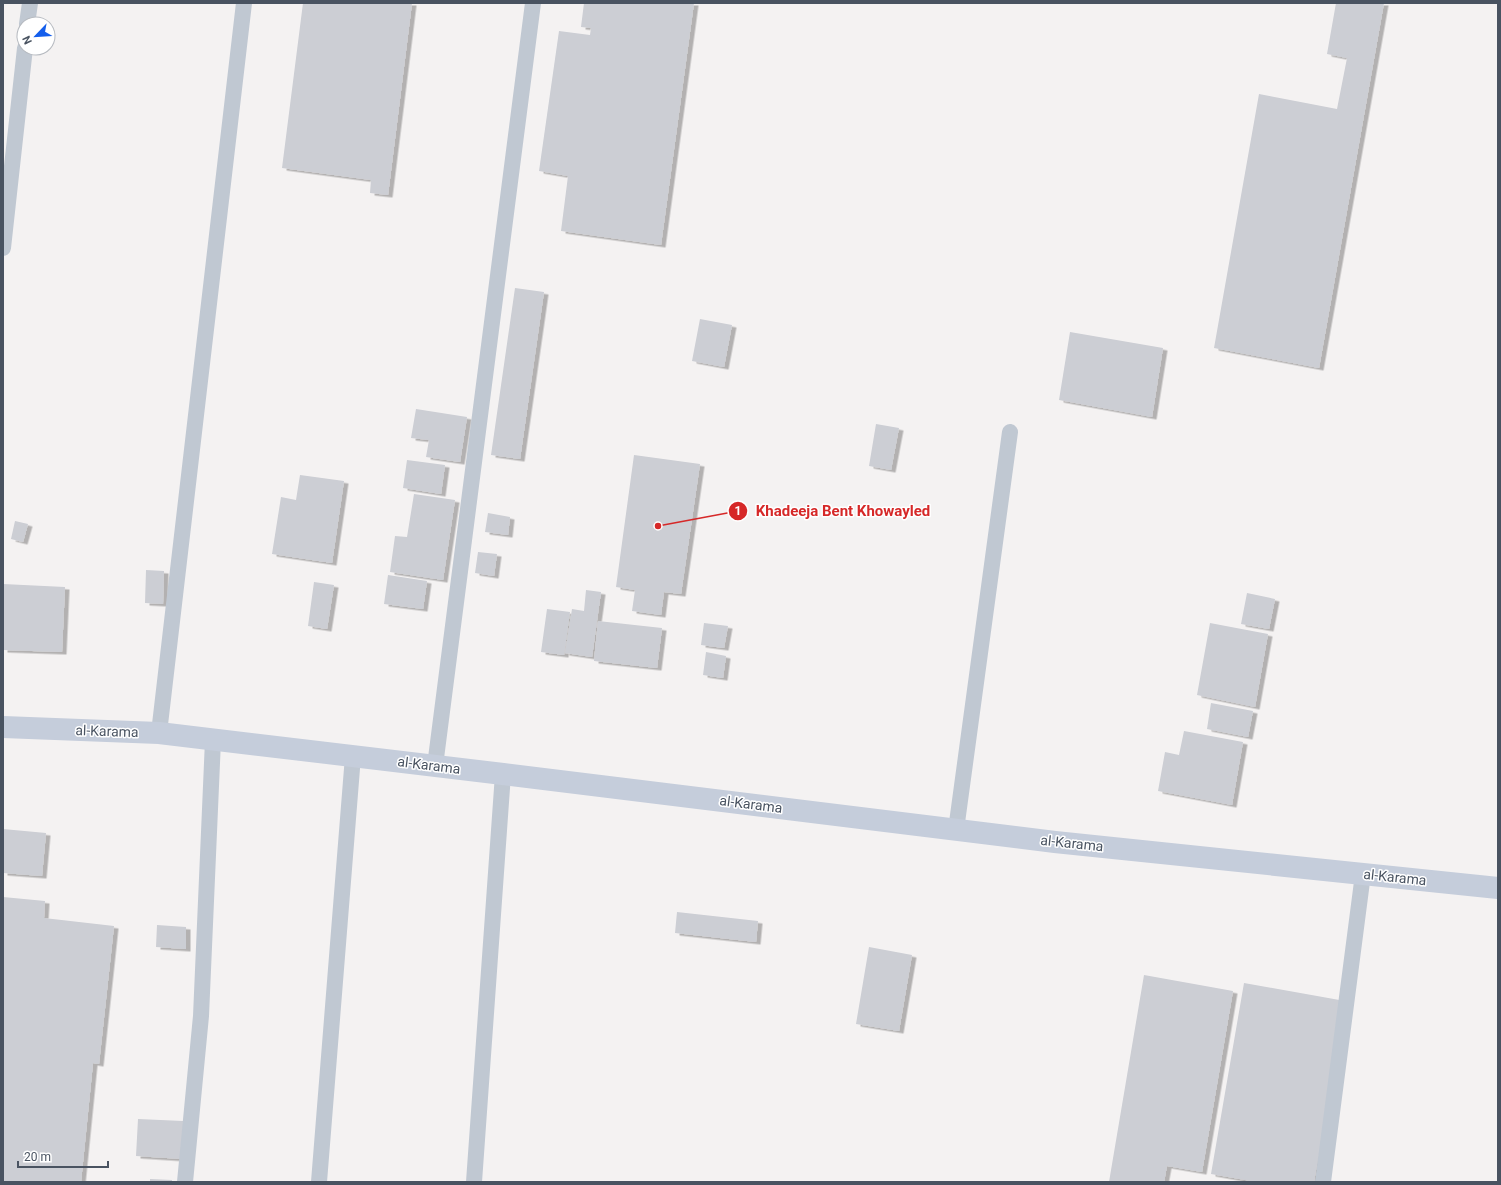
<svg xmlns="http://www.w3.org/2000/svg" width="1501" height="1185" font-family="Roboto,sans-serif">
<defs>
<filter id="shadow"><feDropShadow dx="4.5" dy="2.5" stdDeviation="0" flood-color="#0004"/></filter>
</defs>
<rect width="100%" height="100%" fill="#f4f2f2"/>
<!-- building -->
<path fill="#ccced4" filter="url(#shadow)" d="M 303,3 L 412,3 L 388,195 L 370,193 L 371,180 L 282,168 Z
M 584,3 L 694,3 L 661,245 L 561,231 L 568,176 L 539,171 L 559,31 L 590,35 L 591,28 L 581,27 Z
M 1336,3 L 1384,3 L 1319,368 L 1214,348 L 1259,94 L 1337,109 L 1347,58 L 1327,54 Z
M 515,288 L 544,292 L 520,459 L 491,455 Z
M 700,319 L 732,325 L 724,367 L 692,361 Z
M 1070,332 L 1163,348 L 1152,417 L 1059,400 Z
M 416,409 L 467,417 L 460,462 L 426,457 L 429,440 L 411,438 Z
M 876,424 L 899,428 L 891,470 L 869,466 Z
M 634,455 L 700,464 L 681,594 L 664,592 L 661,615 L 632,611 L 635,590 L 616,587 Z
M 407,460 L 445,465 L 441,494 L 403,488 Z
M 300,475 L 344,481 L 332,563 L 272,554 L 281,497 L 296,500 Z
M 414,494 L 455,500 L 443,580 L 390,572 L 395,536 L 407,537 Z
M 488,513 L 510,517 L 508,535 L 485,532 Z
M 15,521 L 28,524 L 23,542 L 11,539 Z
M 478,552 L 497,554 L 494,576 L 475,573 Z
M 146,570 L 164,571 L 163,604 L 145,603 Z
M 388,575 L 427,581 L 423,609 L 384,604 Z
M 314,582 L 334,585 L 327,629 L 308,626 Z
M 3,584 L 65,587 L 62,652 L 3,650 Z
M 586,590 L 601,592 L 592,657 L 565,653 L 572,609 L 584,611 Z
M 1247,593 L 1275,599 L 1269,629 L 1241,624 Z
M 547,609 L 570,612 L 564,655 L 541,652 Z
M 598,621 L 662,628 L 657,668 L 594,661 Z
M 704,623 L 728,626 L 724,648 L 701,645 Z
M 1210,623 L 1268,634 L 1255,707 L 1197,695 Z
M 706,652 L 726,656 L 723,678 L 703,675 Z
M 1211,703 L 1253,711 L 1248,737 L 1207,729 Z
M 1184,731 L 1243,742 L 1232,805 L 1158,791 L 1165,752 L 1179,755 Z
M 3,829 L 46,833 L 42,876 L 3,873 Z
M 3,897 L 45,901 L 44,918 L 114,926 L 99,1064 L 93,1063 L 81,1182 L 3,1182 Z
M 677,912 L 758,921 L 756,942 L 675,933 Z
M 157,925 L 186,927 L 186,949 L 156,947 Z
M 869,947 L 912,955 L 899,1031 L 856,1024 Z
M 1144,975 L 1233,991 L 1202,1172 L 1167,1166 L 1164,1182 L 1109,1182 Z
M 1244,983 L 1345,1001 L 1314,1182 L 1257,1182 L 1211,1174 Z
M 138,1119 L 183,1121 L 182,1159 L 136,1156 Z
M 150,1179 L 172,1180 L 172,1182 L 150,1182 Z"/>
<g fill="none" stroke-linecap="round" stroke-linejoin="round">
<!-- lane -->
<path stroke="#c0c8d2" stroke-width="16" d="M 27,24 L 30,3
M 3,248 L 25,48
M 159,733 L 244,3
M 435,766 L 533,3
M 956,830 L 1010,432
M 185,1182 L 201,1016 L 213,740
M 319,1182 L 353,756
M 474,1182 L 503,774
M 1323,1182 L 1363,874"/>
<!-- secondary -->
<path stroke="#c5cddb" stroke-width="22" d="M 3,727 L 159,733 L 503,774 L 1055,842 L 1498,888"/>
</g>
<g text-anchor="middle" stroke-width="3" stroke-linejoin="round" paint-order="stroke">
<!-- street labels -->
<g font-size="14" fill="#495361" stroke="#fff">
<text transform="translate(107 731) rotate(2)" y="5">al-Karama</text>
<text transform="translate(429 765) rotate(7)" y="5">al-Karama</text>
<text transform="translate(751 804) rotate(7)" y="5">al-Karama</text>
<text transform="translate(1072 843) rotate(6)" y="5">al-Karama</text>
<text transform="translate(1395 877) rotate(6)" y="5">al-Karama</text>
</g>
</g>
<!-- callouts -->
<path fill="none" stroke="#d62828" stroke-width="1.5" d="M658 526L738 511"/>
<g fill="#d62828" stroke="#fff" stroke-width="1.5">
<circle cx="658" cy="526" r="4"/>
<circle cx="738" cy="511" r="10"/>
</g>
<g font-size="12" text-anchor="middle" font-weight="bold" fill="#fff">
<text x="738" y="515">1</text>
</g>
<g font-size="15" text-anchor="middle" font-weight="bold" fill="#d62828" stroke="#fff" stroke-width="3" stroke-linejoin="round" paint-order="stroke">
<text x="843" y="516">Khadeeja Bent Khowayled</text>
</g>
<!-- border -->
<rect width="1501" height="1185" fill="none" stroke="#495361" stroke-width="8"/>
<!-- north arrow -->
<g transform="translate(36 36) rotate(245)"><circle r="19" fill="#ffffff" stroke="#b6bac0"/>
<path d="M0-3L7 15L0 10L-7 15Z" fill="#145eec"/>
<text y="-6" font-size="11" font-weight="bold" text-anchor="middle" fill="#495361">N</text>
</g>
<!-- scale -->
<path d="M18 1161v6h90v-6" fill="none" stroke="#495361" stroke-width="2"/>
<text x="24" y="1161" font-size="12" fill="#495361" stroke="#ffffff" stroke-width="3" paint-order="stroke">20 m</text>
</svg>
